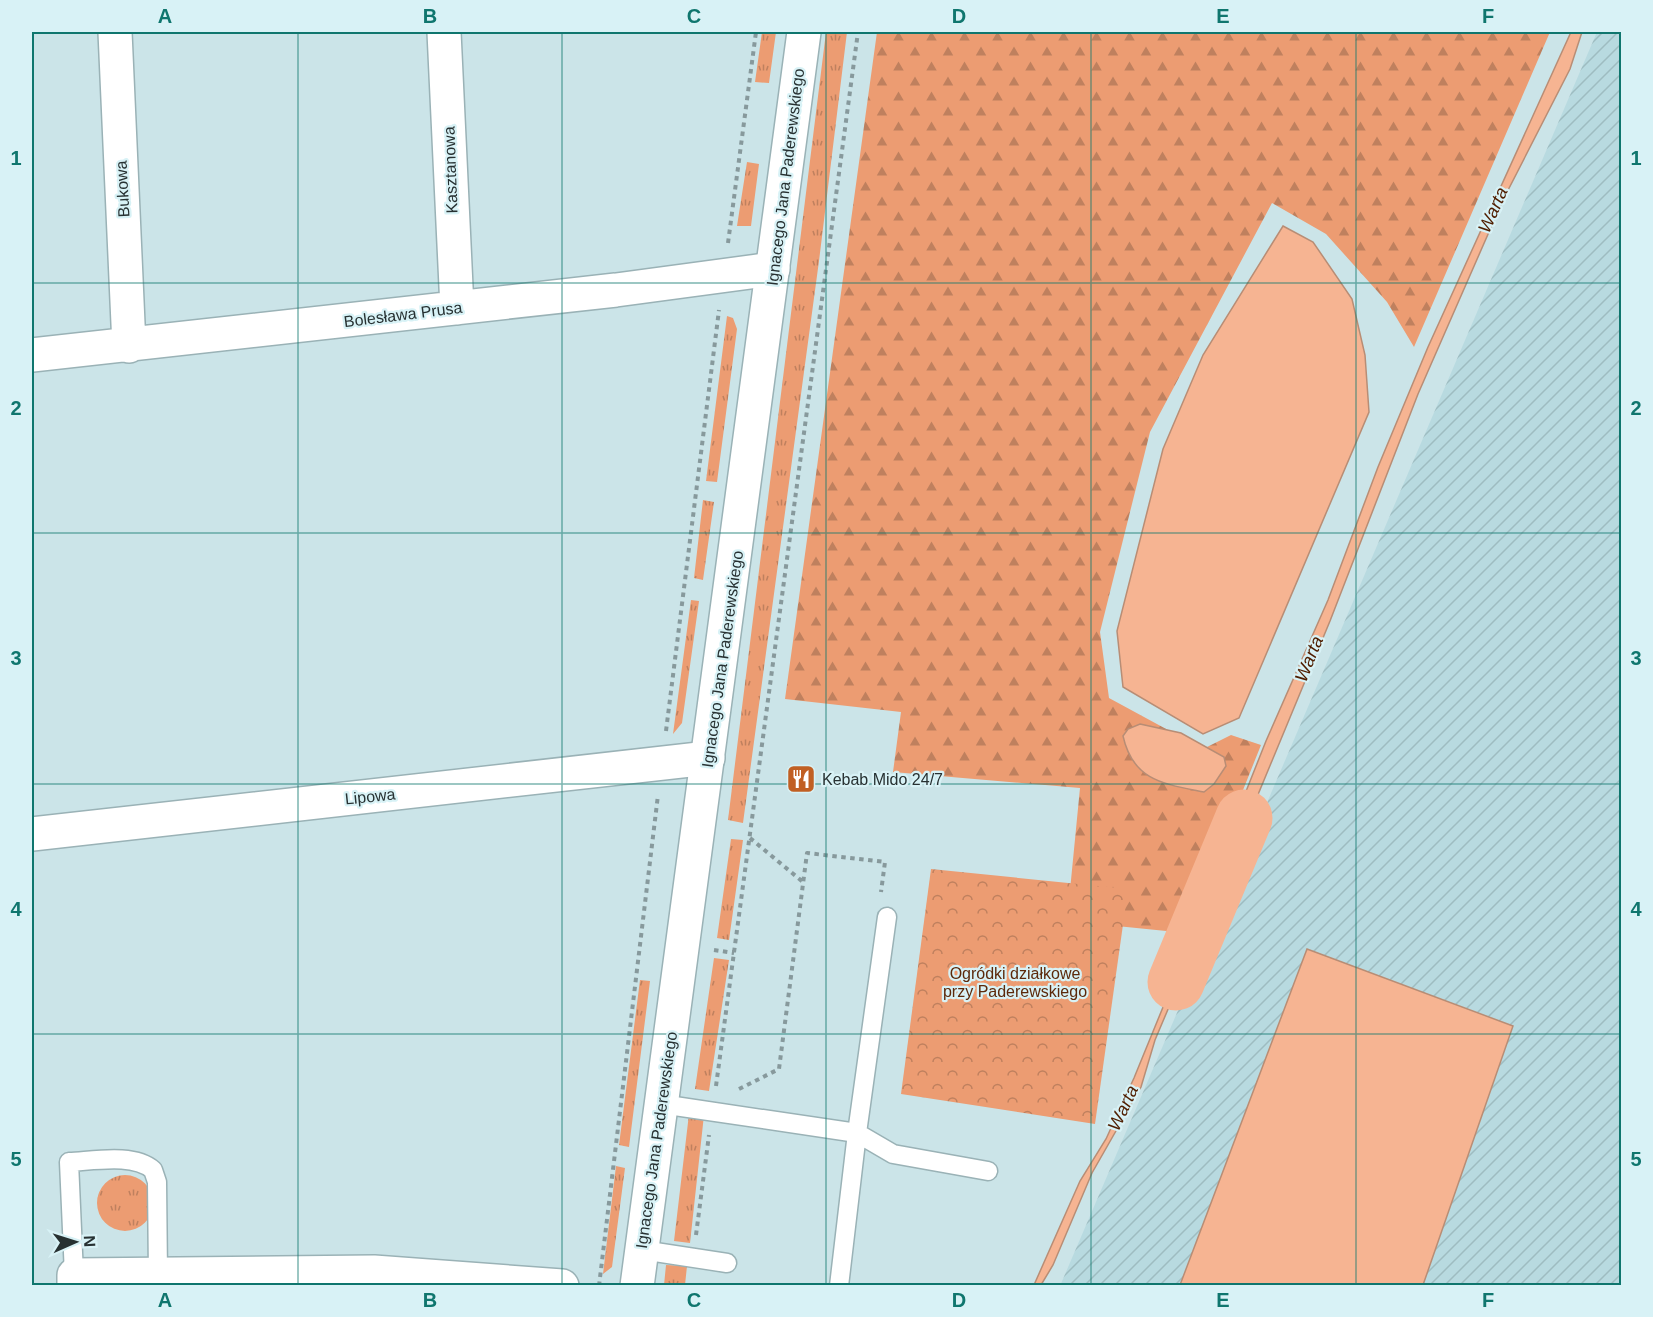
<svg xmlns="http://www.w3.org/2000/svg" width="1653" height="1317" font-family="Arial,sans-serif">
<defs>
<pattern id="industrial-furrows" width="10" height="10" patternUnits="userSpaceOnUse" patternTransform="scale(1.5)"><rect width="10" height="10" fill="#b8dae0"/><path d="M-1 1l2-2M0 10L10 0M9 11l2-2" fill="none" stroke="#9ebcc1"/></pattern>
<pattern id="grass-tufts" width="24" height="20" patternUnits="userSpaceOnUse" patternTransform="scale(1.5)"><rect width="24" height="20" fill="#ec9c72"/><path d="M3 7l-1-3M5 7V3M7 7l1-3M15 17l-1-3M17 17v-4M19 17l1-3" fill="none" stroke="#bf805e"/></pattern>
<pattern id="forest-firs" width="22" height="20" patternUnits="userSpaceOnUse" patternTransform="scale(1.5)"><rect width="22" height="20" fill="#ec9c72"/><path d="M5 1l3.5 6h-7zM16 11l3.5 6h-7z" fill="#bf805e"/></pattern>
<pattern id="park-crowns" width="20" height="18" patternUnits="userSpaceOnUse" patternTransform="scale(1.5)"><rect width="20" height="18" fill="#ec9c72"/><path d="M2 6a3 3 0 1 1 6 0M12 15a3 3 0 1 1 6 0" fill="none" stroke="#bf805e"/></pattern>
</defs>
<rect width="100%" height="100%" fill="#cbe4e8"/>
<!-- industrial -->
<path fill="url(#industrial-furrows)" d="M 1597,32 L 1621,32 L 1621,1285 L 1060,1286 Z"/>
<!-- grass -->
<path fill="url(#grass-tufts)" d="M 762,32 L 776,32 L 769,83 L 755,82 Z
M 826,32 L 847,32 L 819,261 L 743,823 L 728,820 Z
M 747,162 L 759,164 L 751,226 L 737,226 Z
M 727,316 L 733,318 L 737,329 L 717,482 L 706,481 Z
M 703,500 L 714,502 L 703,580 L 694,578 Z
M 691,600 L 699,601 L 682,723 L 673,734 Z
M 731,839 L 743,840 L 729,940 L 717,938 Z
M 714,958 L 729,960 L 709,1091 L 695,1089 Z
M 640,980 L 650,981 L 629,1147 L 619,1145 Z
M 689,1114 L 704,1115 L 690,1243 L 674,1241 Z
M 616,1166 L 625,1168 L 612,1267 L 603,1274 Z
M97 1203a28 28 0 1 1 56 0a28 28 0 1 1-56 0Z
M 666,1265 L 687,1266 L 685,1285 L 664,1285 Z"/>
<!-- forest -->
<path fill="url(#forest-firs)" d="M 877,32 L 1550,32 L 1414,347 L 1387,302 L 1326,234 L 1272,203 L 1150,432 L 1100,632 L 1109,698 L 1203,749 L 1231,735 L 1261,745 L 1186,933 L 1067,921 L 1080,788 L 893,772 L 901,712 L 785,699 Z"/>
<!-- park -->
<path fill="url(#park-crowns)" d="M 931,869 L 1128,889 L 1095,1124 L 901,1094 Z"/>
<!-- water -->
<path fill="#f6b492" stroke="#b88d75" stroke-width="1.5" d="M 1571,32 L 1582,32 L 1570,69 L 1503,200 L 1418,394 L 1330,621 L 1218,891 L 1208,887 L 1266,741 L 1328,600 L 1378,467 L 1428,347 Z
M 1283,226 L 1313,242 L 1352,299 L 1365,355 L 1369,412 L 1239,718 L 1203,734 L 1123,687 L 1117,631 L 1163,449 L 1203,355 Z
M 1140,724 L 1181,733 L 1224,757 L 1226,766 L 1214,784 L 1204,792 C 1164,784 1133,781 1123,736 L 1128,729 Z
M 1204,907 L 1210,910 L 1155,1040 L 1141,1087 L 1092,1173 L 1053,1265 L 1041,1285 L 1034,1285 L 1080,1181 L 1106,1139 L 1134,1078 Z
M 1307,949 L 1513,1026 L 1423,1285 L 1180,1285 Z"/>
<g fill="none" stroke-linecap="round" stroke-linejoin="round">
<!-- river -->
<path stroke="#f6b492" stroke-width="57" d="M 1176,982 L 1244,818"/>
<!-- service casing -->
<g stroke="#9ab2b6" stroke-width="21">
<path id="service" d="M 661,1104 L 857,1133 L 893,1154 L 988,1171
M 642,1250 L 727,1263
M 74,1275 L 69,1162 C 93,1161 134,1153 153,1170 L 157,1182 L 158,1275
M 839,1286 L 857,1133 L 887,917"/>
</g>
<!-- minor casing -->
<g stroke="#9ab2b6" stroke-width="36">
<path id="minor" d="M 115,32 L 129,346
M 444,32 L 457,308
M 32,355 L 616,290 L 773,269
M 32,834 L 708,758
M 74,1286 L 74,1275 L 374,1272 L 562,1286"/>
</g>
<!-- secondary casing -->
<g stroke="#9ab2b6" stroke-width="36">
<path id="secondary" d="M 637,1286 L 804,32"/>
</g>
<!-- path -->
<path stroke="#87999c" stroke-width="4" stroke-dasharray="4.5 4.5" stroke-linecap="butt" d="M 728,243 L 756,32
M 666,731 L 719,310
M 750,838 L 803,882
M 714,950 L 734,953
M 716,1086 L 858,32
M 739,1089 L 779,1069 L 807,853 L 885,862 L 881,892
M 696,1235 L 709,1135
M 599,1286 L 658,795"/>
<!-- service -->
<use href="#service" stroke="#fff" stroke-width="18"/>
<!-- minor -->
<use href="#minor" stroke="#fff" stroke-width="33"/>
<!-- secondary -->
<use href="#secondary" stroke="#fff" stroke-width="33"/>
</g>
<!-- grid -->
<path fill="none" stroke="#0f766e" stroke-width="1.5" stroke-opacity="0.55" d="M 298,32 L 298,1286M 562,32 L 562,1286M 826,32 L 826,1286M 1091,32 L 1091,1286M 1356,32 L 1356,1286M 32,283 L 1622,283M 32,533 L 1622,533M 32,784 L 1622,784M 32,1034 L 1622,1034"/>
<!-- icons -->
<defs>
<g id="restaurant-square" transform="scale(1.5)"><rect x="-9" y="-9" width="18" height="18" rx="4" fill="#c15f23" stroke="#d8f2f6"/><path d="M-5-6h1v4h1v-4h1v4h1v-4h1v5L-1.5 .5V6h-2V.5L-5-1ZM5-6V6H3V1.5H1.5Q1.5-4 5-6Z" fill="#fff"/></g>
</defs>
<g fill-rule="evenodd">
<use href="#restaurant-square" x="801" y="779"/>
</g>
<g text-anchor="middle" stroke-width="4.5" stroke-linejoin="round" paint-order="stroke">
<!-- street labels -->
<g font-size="16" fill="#273132" stroke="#d8f2f6">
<text transform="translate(450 170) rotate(-92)" y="6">Kasztanowa</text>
<text transform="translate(785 177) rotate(-83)" y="6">Ignacego Jana Paderewskiego</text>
<text transform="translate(122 189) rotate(-93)" y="6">Bukowa</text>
<text transform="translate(403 314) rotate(-7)" y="6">Bolesława Prusa</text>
<text transform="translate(722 659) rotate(-82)" y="6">Ignacego Jana Paderewskiego</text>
<text transform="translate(370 796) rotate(-6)" y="6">Lipowa</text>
<text transform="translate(656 1140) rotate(-82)" y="6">Ignacego Jana Paderewskiego</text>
</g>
<!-- poi labels -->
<g font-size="16" fill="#273132" stroke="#d8f2f6" text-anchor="start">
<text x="822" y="785">Kebab Mido 24/7</text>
</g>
<!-- park labels -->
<g font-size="16" fill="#5c290a" stroke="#d8f2f6">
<text x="1015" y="979">Ogródki działkowe<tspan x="1015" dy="18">przy Paderewskiego</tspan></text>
</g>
<!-- water labels -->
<g font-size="18" font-style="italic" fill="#501e00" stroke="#d8f2f6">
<text transform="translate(1493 210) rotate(-66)" y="6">Warta</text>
<text transform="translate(1309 659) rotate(-68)" y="6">Warta</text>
<text transform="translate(1123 1108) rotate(-65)" y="6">Warta</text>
</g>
</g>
<!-- border -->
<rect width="1653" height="1317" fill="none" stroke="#d8f2f6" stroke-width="66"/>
<!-- north arrow -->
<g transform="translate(75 1242) rotate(87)" stroke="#d8f2f6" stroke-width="4.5" paint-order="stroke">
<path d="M0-4.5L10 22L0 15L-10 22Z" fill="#273132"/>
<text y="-9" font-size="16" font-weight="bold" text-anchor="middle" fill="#273132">N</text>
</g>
<rect x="33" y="33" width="1587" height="1251" fill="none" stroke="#0f766e" stroke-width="2"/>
<g font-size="20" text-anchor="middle" font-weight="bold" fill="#0f766e">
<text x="165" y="23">A</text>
<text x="430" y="23">B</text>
<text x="694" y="23">C</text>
<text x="959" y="23">D</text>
<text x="1223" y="23">E</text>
<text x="1488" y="23">F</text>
<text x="16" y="165">1</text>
<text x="1636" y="165">1</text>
<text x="16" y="415">2</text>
<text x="1636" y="415">2</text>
<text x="16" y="665">3</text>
<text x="1636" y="665">3</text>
<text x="16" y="916">4</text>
<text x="1636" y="916">4</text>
<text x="16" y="1166">5</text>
<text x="1636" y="1166">5</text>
<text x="165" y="1307">A</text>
<text x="430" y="1307">B</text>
<text x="694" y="1307">C</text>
<text x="959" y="1307">D</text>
<text x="1223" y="1307">E</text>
<text x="1488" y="1307">F</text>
</g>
</svg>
